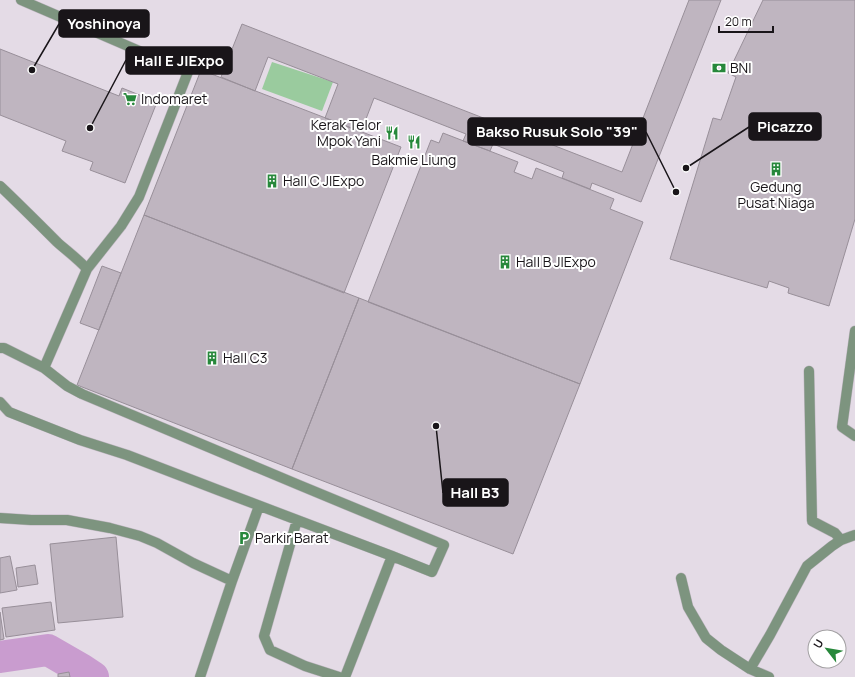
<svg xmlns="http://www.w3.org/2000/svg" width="855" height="677" font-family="Manrope,sans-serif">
<rect width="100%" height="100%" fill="#e4dbe6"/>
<!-- green -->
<path fill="#9acb9e" d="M 272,62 L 333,82 L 322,111 L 262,89 Z"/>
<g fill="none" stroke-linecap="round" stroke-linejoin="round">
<!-- river -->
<path stroke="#c99ccf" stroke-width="32" d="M 0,657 L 48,650 L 81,669 L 93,677"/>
</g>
<!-- building -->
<path fill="#bfb5c0" stroke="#988f99" d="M 689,0 L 721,0 L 641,202 L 592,183 L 590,189 L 562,178 L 564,172 L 493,144 L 490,151 L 463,141 L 466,134 L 374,98 L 361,132 L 325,118 L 338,84 L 268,57 L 255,91 L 221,77 L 242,24 L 622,172 Z
M 763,0 L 855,0 L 855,219 L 829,306 L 788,293 L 789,288 L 769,281 L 767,288 L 670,259 L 713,118 L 721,120 L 736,77 L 728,73 Z
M 0,49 L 119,96 L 122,88 L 157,102 L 125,183 L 90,170 L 93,162 L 62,151 L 66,141 L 0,115 Z
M 201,70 L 401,147 L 344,293 L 144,215 Z
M 443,133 L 518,162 L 514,172 L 532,179 L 536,168 L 614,199 L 610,209 L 643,222 L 580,384 L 368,302 L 431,140 L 439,143 Z
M 144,215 L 359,298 L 292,469 L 77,385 Z
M 102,266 L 121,273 L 99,330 L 80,323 Z
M 359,298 L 580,384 L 513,554 L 292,469 Z
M 116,537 L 123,617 L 58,623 L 50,544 Z
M 10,556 L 17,590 L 0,593 L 0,558 Z
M 35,565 L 38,584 L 18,587 L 16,568 Z
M 51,602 L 55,630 L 6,637 L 2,608 Z
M 0,612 L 4,639 L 0,640 Z
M 69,672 L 70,677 L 58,677 L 58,674 Z"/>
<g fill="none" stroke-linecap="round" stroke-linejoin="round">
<!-- lane casing -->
<g stroke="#bfb7c1" stroke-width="11">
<path id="lane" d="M 21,0 L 188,72 L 139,197 L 121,226 L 87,269 L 44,368
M 0,186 C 19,204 38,223 57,242 C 67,251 78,259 87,269
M 855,331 L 842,427 L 855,436
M 0,348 L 4,348 L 44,368 L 67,386 L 82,394 L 299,485 L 444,545 L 432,572 L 392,556 L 218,490 L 127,455 L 80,440 L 9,412 L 0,402
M 809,371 L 812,521 L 835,533 L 841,540
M 0,518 L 31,520 L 67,520 L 110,528 L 140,536 L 157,543 L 193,563 L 232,581
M 297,520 L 264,636 L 270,650 L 305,666 L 339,677
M 681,578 L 688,607 L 706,638 L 721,650 L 750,669 L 769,677
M 750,669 L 770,635 L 807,566 L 832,546 L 841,540 L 855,535
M 200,677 L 232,581 L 259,506
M 345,677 L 392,556"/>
</g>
<!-- lane -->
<use href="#lane" stroke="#7d947f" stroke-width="10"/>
</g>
<!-- icons -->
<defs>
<g id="bank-bare" transform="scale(1.08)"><path d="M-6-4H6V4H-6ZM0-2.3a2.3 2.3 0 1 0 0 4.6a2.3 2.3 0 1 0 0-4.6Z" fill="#27883b" stroke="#fff" stroke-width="2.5" paint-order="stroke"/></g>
<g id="supermarket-bare" transform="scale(1.08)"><path d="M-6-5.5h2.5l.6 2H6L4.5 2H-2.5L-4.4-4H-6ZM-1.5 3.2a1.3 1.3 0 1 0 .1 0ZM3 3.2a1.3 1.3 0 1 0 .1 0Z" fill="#27883b" stroke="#fff" stroke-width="2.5" paint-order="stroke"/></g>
<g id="restaurant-bare" transform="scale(1.08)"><path d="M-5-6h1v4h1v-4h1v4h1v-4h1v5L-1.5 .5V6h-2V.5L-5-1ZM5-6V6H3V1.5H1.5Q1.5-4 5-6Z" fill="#27883b" stroke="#fff" stroke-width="2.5" paint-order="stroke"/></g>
<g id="building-bare" transform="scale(1.08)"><path d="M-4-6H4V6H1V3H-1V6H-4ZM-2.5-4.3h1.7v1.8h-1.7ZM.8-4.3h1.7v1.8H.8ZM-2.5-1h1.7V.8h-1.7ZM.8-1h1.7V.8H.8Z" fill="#27883b" stroke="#fff" stroke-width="2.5" paint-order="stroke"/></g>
<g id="parking-bare" transform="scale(1.08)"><path d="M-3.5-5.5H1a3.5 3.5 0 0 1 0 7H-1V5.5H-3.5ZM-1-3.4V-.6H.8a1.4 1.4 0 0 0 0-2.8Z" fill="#27883b" stroke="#fff" stroke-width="2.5" paint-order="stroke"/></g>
</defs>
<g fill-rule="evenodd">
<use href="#bank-bare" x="719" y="68"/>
<use href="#supermarket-bare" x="130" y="99"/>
<use href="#restaurant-bare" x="392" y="133"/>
<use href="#restaurant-bare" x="414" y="142"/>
<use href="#building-bare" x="776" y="169"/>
<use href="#building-bare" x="272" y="181"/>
<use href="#building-bare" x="505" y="262"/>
<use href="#building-bare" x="212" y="358"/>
<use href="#parking-bare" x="244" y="538"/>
</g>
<g text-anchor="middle" stroke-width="4" stroke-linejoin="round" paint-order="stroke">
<!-- poi labels -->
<g font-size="14" fill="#191519" stroke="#fff" text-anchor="start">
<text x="730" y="73">BNI</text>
<text x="141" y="104">Indomaret</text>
<text x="381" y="130" text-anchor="end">Kerak Telor<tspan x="381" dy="16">Mpok Yani</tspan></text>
<text x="414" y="165" text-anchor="middle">Bakmie Liung</text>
<text x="283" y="186">Hall C JIExpo</text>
<text x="776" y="192" text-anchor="middle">Gedung<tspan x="776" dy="16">Pusat Niaga</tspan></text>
<text x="516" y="267">Hall B JIExpo</text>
<text x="223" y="363">Hall C3</text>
<text x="255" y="543">Parkir Barat</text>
</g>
</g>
<!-- callouts -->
<path fill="none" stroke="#191519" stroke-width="1.5" d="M32 70L59 24M90 128L126 60M686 168L749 127M676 192L646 132M436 426L443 493"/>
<g fill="#191519" stroke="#fff" stroke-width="1.5">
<circle cx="32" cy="70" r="4"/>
<circle cx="90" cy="128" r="4"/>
<circle cx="686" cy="168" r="4"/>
<circle cx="676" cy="192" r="4"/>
<circle cx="436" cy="426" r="4"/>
</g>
<g fill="#191519" stroke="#191519" stroke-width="1.5">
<rect x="59" y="10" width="90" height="27" rx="4"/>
<rect x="126" y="47" width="106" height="27" rx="4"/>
<rect x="749" y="113" width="72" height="27" rx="4"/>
<rect x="468" y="118" width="178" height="27" rx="4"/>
<rect x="443" y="479" width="65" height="27" rx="4"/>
</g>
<g font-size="15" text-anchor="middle" font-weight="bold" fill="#fff">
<text x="104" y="29">Yoshinoya</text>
<text x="179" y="66">Hall E JIExpo</text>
<text x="785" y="132">Picazzo</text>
<text x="557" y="137">Bakso Rusuk Solo "39"</text>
<text x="475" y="498">Hall B3</text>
</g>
<!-- north arrow -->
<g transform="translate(827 649) rotate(301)"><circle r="19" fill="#ffffff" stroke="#a3a1a3"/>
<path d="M0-3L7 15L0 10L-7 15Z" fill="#27883b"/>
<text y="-6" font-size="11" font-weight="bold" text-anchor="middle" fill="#191519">U</text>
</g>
<!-- scale -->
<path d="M719 26v6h54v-6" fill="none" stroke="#191519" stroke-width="2"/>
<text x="725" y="26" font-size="12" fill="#191519" stroke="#ffffff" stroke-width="3" paint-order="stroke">20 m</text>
</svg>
